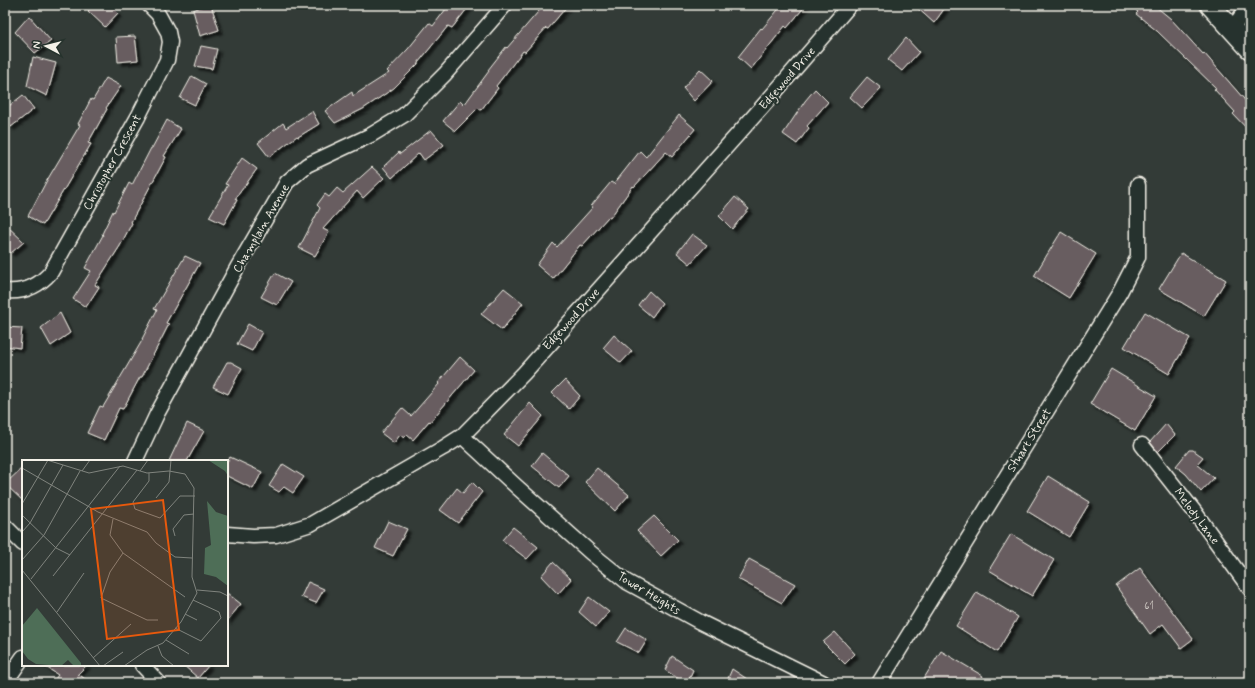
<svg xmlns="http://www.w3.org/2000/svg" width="1255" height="688" font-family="Mynerve,sans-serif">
<defs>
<filter id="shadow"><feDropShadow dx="3.5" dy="3.5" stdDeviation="1" flood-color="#0009"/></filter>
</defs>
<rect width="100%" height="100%" fill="#333b37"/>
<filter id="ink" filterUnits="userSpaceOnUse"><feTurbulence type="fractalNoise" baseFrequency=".025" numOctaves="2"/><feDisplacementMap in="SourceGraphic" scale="8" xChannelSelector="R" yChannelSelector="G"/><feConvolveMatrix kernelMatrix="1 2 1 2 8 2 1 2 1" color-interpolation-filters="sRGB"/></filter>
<g filter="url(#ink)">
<!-- building -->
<path fill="#685d60" stroke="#f4f1e8" filter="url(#shadow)" d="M 93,5 L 110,5 L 118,13 L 105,27 L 88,11 Z
M 206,5 L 211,5 L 219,30 L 200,36 L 193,10 Z
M 449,5 L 470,5 L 452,28 L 448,26 L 418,63 L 418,64 L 394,88 L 363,109 L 335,123 L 325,111 L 352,92 L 353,96 L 389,73 L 387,71 L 408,49 L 429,23 L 433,26 Z
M 544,5 L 568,5 L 548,29 L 546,28 L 525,52 L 523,51 L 496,86 L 498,88 L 481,110 L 478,108 L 455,131 L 443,121 L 460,101 L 464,105 L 489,71 L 488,70 L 506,47 L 507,48 Z
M 782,5 L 806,5 L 787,28 L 785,26 L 751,69 L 738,57 L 761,28 L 762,29 Z
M 914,5 L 947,5 L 934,23 Z
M 1130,5 L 1154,5 L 1171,19 L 1203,54 L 1204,53 L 1250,106 L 1250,132 L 1233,114 L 1235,112 L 1214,89 L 1216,88 L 1157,31 L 1136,14 L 1138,12 Z
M 29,16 L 51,41 L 35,53 L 15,32 Z
M 135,36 L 138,60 L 118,62 L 116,37 Z
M 906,38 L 919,52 L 902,71 L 888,60 Z
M 201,46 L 217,49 L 212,69 L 195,66 Z
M 33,57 L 56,63 L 47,96 L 27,86 Z
M 700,69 L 713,81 L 694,101 L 683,88 Z
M 192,76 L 206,84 L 195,105 L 180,98 Z
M 867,77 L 881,88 L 862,108 L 850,97 Z
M 106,78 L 121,86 L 106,108 L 107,109 L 88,143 L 91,144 L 43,225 L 28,216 L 46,182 L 80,125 L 78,124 L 91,99 L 93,100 Z
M 815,89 L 828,102 L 807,126 L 809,128 L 797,144 L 783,134 L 805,101 Z
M 23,95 L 34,109 L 11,127 L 5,120 L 5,109 Z
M 312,111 L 319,124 L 298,137 L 297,136 L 269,157 L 258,143 L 283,123 L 286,128 Z
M 679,115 L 695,129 L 672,157 L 666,152 L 634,187 L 633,186 L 610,218 L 608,217 L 582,246 L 580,245 L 553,279 L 537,265 L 553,243 L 557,247 L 593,207 L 591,206 L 611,182 L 614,184 L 640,151 L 646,157 Z
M 167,120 L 181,129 L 164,156 L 166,157 L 131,222 L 132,223 L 120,246 L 95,285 L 99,287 L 86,307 L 73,299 L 91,271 L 85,268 L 103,235 L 102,234 L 113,211 L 114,212 L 129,183 L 132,185 L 151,148 L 152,148 Z
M 431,130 L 444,145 L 424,160 L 419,153 L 392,178 L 383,167 L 399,152 L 400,154 Z
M 242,158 L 257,169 L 235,199 L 237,200 L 224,224 L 209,217 L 228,185 L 225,184 Z
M 372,167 L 384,178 L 363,198 L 357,191 L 323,229 L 329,232 L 315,256 L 299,248 L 320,208 L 317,205 L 325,194 L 329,197 L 337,188 L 343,193 Z
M 735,197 L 749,209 L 732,229 L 719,216 Z
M 5,224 L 24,242 L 11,253 L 5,247 Z
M 1061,232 L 1096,254 L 1069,298 L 1034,276 Z
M 692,234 L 707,245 L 690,264 L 677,253 Z
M 1181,253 L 1226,280 L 1204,316 L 1159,289 Z
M 185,256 L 200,263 L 166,323 L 169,324 L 142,377 L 140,377 L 123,409 L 119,408 L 104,440 L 87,433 L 100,406 L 103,407 L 143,339 L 142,339 L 157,310 L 154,309 Z
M 275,273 L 291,282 L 277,305 L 261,297 Z
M 504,288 L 523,303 L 502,330 L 481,314 Z
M 649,291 L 662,303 L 652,317 L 638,305 Z
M 1145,312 L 1190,338 L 1169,374 L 1124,347 Z
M 60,313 L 70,333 L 51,346 L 41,328 Z
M 248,324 L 262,332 L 252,351 L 237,344 Z
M 5,327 L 22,328 L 20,348 L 5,346 Z
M 614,335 L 632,351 L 621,363 L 603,348 Z
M 460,357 L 474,370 L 430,422 L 429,421 L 413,440 L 407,435 L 404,438 L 400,435 L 394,443 L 381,433 L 402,408 L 411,416 L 439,384 L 438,383 Z
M 227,362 L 231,362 L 242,368 L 228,394 L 213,387 Z
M 1111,369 L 1156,396 L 1135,431 L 1090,404 Z
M 565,380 L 580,396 L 569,409 L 552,393 Z
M 530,403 L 543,416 L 518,446 L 504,435 Z
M 187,423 L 204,431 L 187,461 L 169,461 Z
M 1166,424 L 1175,435 L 1158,452 L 1150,442 Z
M 1189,450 L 1193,450 L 1203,457 L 1197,464 L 1214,478 L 1201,492 L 1186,474 L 1176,466 Z
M 542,453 L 569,476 L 559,488 L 532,466 Z
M 230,457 L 262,472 L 253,489 L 227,476 L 227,462 Z
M 283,464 L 304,477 L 293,493 L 284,487 L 279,492 L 269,486 Z
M 23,467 L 23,501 L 5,484 Z
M 597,468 L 629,495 L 615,511 L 585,482 Z
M 1048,476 L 1090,502 L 1069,537 L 1027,511 Z
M 472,482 L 482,492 L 458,523 L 440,510 L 457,488 L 463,493 Z
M 654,516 L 678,540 L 661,556 L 637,531 Z
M 388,521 L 407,529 L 393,556 L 375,548 Z
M 513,527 L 538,547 L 527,559 L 502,540 Z
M 1011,534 L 1054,560 L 1032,596 L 989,570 Z
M 749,559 L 795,584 L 782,603 L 738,579 Z
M 553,562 L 571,579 L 558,594 L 541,576 Z
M 1140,568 L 1193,639 L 1181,648 L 1163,624 L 1150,634 L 1116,586 Z
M 308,582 L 324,589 L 316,603 L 301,597 Z
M 977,592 L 1018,617 L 997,652 L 956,626 Z
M 227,593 L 241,604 L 227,621 Z
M 589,597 L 609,612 L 596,627 L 579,612 Z
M 626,628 L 647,640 L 639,653 L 617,642 Z
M 835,632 L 855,654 L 845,664 L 823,642 Z
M 941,651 L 983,676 L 979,683 L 921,683 Z
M 672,656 L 693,670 L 687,683 L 685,683 L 665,670 Z
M 43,665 L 87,665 L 78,674 L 91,683 L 52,683 L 58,675 Z
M 183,665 L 209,665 L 198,678 Z
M 732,669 L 753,683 L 726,683 Z"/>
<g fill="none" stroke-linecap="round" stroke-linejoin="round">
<!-- street casing -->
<g stroke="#f4f1e8" stroke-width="17">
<path id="street" d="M 1232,29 L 1249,5
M 5,291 C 24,293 39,286 51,272 L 138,117 L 167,60 L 170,42 L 168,32 L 158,14 L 149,5
M 462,436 L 517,487 L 591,553 L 627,582 L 700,622 L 824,683
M 1142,445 L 1194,511 L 1250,589
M 135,461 L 157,414 L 237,268 L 287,182 L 307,165 L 371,135 L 404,115 L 445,74 L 505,5
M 5,526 L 23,544
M 227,534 L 253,536 L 276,535 L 311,524 L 443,448 L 462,436 L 524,373 L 763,106 L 850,5
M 142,665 L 159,683
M 5,683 L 23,657
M 879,683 L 1120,292 L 1138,257 L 1138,185"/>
</g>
<!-- secondary casing -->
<g stroke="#f4f1e8" stroke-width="22">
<path id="secondary" d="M 1210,5 L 1250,49"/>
</g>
<!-- street -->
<use href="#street" stroke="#26332d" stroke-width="14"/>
<!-- secondary -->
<use href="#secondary" stroke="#26332d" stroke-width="19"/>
</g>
</g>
<g text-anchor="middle" stroke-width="4" stroke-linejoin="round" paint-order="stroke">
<!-- number labels -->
<g font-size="10" fill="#d1ccc6">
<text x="1149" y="609">61</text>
</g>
<!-- street labels -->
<g font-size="12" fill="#f4f1e8" stroke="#26332d">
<text transform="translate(787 78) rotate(-49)" y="4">Edgewood Drive</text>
<text transform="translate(112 162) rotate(-61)" y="4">Christopher Crescent</text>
<text transform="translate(261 228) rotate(-60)" y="4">Champlain Avenue</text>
<text transform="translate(571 319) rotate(-48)" y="4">Edgewood Drive</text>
<text transform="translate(1029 440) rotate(-58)" y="4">Stuart Street</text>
<text transform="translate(1197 516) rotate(53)" y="4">Melody Lane</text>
<text transform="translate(649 593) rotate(31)" y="4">Tower Heights</text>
</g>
</g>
<!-- overview -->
<g transform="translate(22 460)">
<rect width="206" height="206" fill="#333b37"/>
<path d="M 186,0 L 206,0 L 206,16 L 203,11 ZM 185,41 L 194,52 L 206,56 L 206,126 L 194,117 L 182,114 L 183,88 L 189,85 ZM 15,148 L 59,203 L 59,206 L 52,206 L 46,200 L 39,206 L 14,204 L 6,199 L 0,191 L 0,166 Z" fill="#4e6e57"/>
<path fill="none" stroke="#80847e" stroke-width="1" d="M 25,0 L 67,13 L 101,6 L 125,13 L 147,11M 0,8 L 76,52 L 125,72 L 134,83 L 153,97 L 170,98M 60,11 L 68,0M 118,11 L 126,0M 127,13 L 127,21 L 111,42 L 113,49 L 138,58 L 158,36 L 173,36M 134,38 L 147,22 L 149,0M 0,44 L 26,0M 0,55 L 34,88 L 48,95M 91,59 L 88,75 L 101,93 L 163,137M 0,72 L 8,63 L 41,5M 153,76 L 151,69 L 162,55 L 172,54M 101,93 L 88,112 L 79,138 L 125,160 L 136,160M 0,100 L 22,75 L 58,11M 0,110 L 78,206M 31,116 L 115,10M 9,119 L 98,6M 175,130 L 198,132 L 206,136M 35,152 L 62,113M 163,154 L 175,160M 153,168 L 179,181 L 199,158 L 197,152 L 171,140M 144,180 L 167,194M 136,186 L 140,196 L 152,206M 71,198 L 109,164M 81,206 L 101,192M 102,206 L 125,190 L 141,183 L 159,162 L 175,133 L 170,117 L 172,28 L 163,14 L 147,11"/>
<path fill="#e8590c" fill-opacity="0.15" stroke="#e8590c" stroke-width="2" d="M 141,40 L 157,170 L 85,179 L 69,49 Z"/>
<rect width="206" height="206" fill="none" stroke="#f4f1e8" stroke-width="2"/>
</g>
<!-- margin -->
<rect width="1255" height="688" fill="none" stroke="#26332d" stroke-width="20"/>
<rect x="10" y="10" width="1235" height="668" fill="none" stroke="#f4f1e8" stroke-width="1.5" filter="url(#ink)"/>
<!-- north arrow -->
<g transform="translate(46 46) rotate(277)" stroke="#26332d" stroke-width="3" paint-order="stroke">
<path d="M0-3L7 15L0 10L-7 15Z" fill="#f4f1e8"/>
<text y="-6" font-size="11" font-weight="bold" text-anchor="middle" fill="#f4f1e8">N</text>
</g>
</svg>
